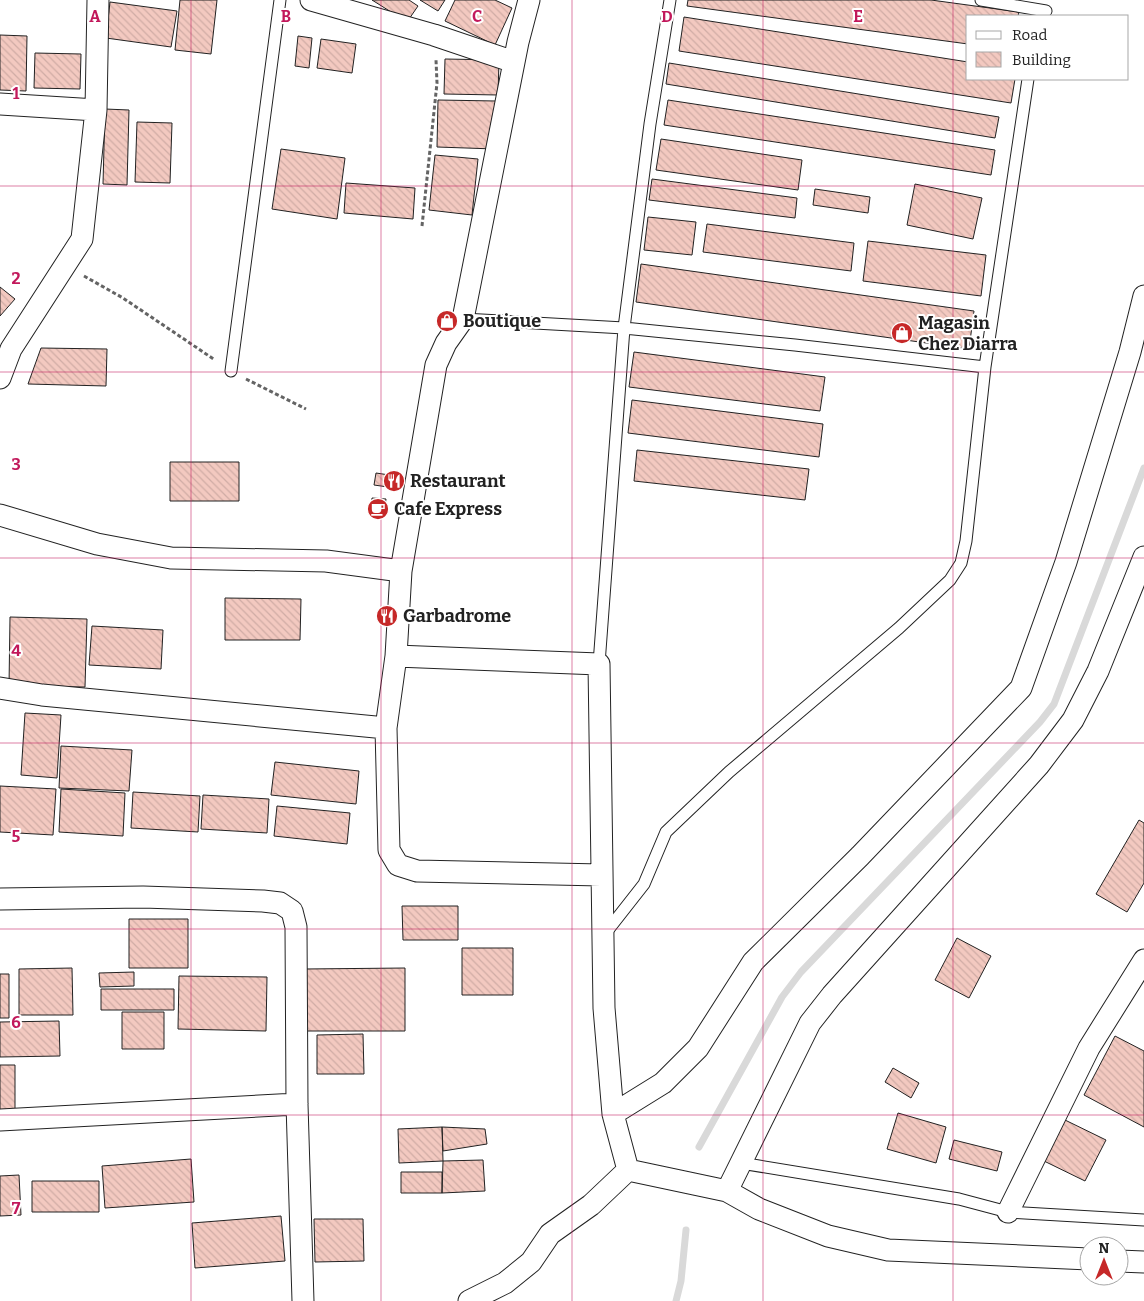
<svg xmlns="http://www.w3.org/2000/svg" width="1144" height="1301" font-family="Bitter,serif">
<defs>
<pattern id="building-back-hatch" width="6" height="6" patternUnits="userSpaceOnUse" patternTransform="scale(1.25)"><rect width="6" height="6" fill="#f3c9c0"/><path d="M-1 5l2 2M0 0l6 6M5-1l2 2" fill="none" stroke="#d0aca5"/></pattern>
</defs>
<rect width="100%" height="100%" fill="#fff"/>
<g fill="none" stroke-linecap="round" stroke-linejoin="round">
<!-- stream -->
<path stroke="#d9d9d9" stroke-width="7" d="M 699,1147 L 782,997 L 801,972 L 1040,722 L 1054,704 L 1144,468
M 676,1301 L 681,1281 L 686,1230"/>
</g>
<!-- building -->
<path fill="url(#building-back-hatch)" stroke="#222" d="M 180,0 L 217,0 L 211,54 L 175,50 Z
M 372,0 L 409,0 L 418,6 L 407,22 Z
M 420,0 L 445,0 L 438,11 Z
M 455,0 L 495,0 L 512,8 L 495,45 L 445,21 Z
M 688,0 L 931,0 L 1019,12 L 1018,16 L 968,16 L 968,44 L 687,6 Z
M 110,2 L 177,11 L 171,47 L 106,38 Z
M 684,17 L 968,62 L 968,79 L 1015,79 L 1011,103 L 679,51 Z
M 0,35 L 27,36 L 26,91 L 0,90 Z
M 298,36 L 312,38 L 309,68 L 295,66 Z
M 321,39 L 356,44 L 352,73 L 317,68 Z
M 35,53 L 81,54 L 80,89 L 34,88 Z
M 445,59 L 499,60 L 498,95 L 444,94 Z
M 669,63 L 999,117 L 995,138 L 666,84 Z
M 438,100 L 496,101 L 495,149 L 437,147 Z
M 668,100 L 995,150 L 991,175 L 664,125 Z
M 105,109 L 129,110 L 127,185 L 103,184 Z
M 137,122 L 172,123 L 170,183 L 135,182 Z
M 661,139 L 802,160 L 798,190 L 656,170 Z
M 281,149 L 345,158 L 337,219 L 272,209 Z
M 435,155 L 478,159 L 472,215 L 429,210 Z
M 652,179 L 797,198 L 795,218 L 649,200 Z
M 346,183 L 415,188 L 413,219 L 344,213 Z
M 915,184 L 982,198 L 973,239 L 907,225 Z
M 815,189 L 870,197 L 868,213 L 813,205 Z
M 648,217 L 696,222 L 692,255 L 644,250 Z
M 707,224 L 854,243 L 851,271 L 703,252 Z
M 868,241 L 986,255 L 981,296 L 863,281 Z
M 641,264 L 974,311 L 969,349 L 636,302 Z
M 0,287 L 15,299 L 0,316 Z
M 41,348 L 107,349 L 106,386 L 28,384 Z
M 634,352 L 825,377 L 820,411 L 629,387 Z
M 632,400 L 823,424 L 819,457 L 628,433 Z
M 637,450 L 809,469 L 805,500 L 634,481 Z
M 170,462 L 239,462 L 239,501 L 170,501 Z
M 376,473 L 396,476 L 395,488 L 374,485 Z
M 372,498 L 386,499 L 384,513 L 371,511 Z
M 225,598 L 301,599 L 300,640 L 225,640 Z
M 10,617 L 87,619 L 85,687 L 9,686 Z
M 92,626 L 163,630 L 161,669 L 89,665 Z
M 25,713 L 61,715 L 57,778 L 21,775 Z
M 61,746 L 132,750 L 129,791 L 59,788 Z
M 275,762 L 359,771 L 356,804 L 271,795 Z
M 0,786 L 56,789 L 53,835 L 0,832 Z
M 61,789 L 125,793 L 123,836 L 59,832 Z
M 133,792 L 200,796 L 198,832 L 131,828 Z
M 203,795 L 269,799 L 267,833 L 201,829 Z
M 277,806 L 350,813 L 347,844 L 274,836 Z
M 1139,820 L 1144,823 L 1144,883 L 1127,912 L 1096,894 Z
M 402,906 L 458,906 L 458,940 L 403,940 Z
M 129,919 L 188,919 L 188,968 L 129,968 Z
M 957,938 L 991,956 L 969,998 L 935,980 Z
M 462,948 L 513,948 L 513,995 L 462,995 Z
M 72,968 L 73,1015 L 19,1015 L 19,969 Z
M 405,968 L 405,1031 L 304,1031 L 304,969 Z
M 134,972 L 134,986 L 100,987 L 99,973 Z
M 0,974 L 9,974 L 9,1018 L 0,1018 Z
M 179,976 L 267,977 L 266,1031 L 178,1029 Z
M 101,989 L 174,989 L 174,1010 L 101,1010 Z
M 122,1012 L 164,1012 L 164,1049 L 122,1049 Z
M 59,1021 L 60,1056 L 0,1057 L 0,1022 Z
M 363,1034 L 364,1074 L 317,1074 L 317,1035 Z
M 1115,1036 L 1144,1051 L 1144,1127 L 1084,1095 Z
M 0,1065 L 15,1065 L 15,1110 L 0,1110 Z
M 893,1068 L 919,1083 L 911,1098 L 885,1082 Z
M 898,1113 L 946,1127 L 936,1163 L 887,1149 Z
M 1065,1120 L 1106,1140 L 1085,1181 L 1044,1161 Z
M 442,1127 L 443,1161 L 399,1163 L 398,1129 Z
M 442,1127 L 485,1129 L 487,1144 L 443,1151 Z
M 954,1140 L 1002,1152 L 997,1171 L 949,1159 Z
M 191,1159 L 194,1202 L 105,1208 L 102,1166 Z
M 483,1160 L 485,1191 L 442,1193 L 443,1161 Z
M 401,1172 L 442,1172 L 442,1193 L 401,1193 Z
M 19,1175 L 21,1215 L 0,1216 L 0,1176 Z
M 32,1181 L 99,1181 L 99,1212 L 32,1212 Z
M 281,1216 L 285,1261 L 195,1268 L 192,1223 Z
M 314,1219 L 363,1219 L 364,1261 L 315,1262 Z"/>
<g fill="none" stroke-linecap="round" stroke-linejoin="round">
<!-- lane casing -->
<g stroke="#222" stroke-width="13">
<path id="lane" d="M 981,0 L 1046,11
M 463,319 L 624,328 L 795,345 L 985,367
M 231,371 L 280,0
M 599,664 L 624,328 L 650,124 L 670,0
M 604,935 L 644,884 L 666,832 L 729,772 L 899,628 L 950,580 L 961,563 L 966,541 L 985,367 L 1028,79
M 741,1163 L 959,1199 L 1008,1212 L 1144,1220"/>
</g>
<!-- street casing -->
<g stroke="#222" stroke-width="23">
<path id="street" d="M 311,0 L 434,35 L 514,62
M 529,0 L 518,42 L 463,319 L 446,343 L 436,365 L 401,571 L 396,656 L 386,728 L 389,850 L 398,865 L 417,871 L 601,875
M 0,104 L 96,110
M 0,378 L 11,349 L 82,239 L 96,110 L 98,0
M 0,515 L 97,544 L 171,558 L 326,561 L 401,571
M 396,656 L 599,664 L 604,1008 L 613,1114 L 628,1170
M 0,688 L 42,695 L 386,728
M 0,899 L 143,897 L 263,901 L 280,903 L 292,911 L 296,927 L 297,1104 L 303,1301
M 613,1114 L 663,1083 L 698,1048 L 753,962 L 860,856 L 1021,688 L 1066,562 L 1130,352 L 1144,296
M 0,1120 L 297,1104
M 628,1170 L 727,1191 L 759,1209 L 828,1236 L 888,1250 L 1089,1259
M 727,1191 L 810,1023 L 832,995 L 1039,765 L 1073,720 L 1098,671 L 1144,557
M 1008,1212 L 1089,1048 L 1144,960
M 1119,1261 L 1144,1262
M 469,1301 L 505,1283 L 531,1262 L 550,1234 L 591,1205 L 628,1170"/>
</g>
<!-- path -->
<path stroke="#646464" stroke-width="3" stroke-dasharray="4 2.5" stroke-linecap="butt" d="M 422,226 L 437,83 L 436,60
M 84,276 L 123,298 L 215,360
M 246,379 L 306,409"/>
<!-- lane -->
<use href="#lane" stroke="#fff" stroke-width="11"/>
<!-- street -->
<use href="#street" stroke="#fff" stroke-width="21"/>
</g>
<!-- grid -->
<path fill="none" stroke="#c2185b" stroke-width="1" stroke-opacity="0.55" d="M 191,0 L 191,1301M 381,0 L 381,1301M 572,0 L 572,1301M 763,0 L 763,1301M 953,0 L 953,1301M 0,186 L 1144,186M 0,372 L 1144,372M 0,558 L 1144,558M 0,743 L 1144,743M 0,929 L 1144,929M 0,1115 L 1144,1115"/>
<!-- icons -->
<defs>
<g id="shop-disc" transform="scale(1.125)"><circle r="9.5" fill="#c62828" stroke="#fff"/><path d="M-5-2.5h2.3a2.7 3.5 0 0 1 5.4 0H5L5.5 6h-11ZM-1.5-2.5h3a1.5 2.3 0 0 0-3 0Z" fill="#fff"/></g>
<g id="restaurant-disc" transform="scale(1.125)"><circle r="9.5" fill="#c62828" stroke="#fff"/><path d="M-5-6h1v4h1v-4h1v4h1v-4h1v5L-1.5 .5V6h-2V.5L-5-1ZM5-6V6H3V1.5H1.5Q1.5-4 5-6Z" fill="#fff"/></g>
<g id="cafe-disc" transform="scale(1.125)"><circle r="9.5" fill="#c62828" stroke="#fff"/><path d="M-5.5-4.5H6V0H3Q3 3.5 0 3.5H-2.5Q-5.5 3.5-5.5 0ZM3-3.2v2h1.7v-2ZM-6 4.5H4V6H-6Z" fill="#fff"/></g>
</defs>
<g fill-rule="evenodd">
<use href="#shop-disc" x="447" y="321"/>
<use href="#shop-disc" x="902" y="333"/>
<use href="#restaurant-disc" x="394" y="481"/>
<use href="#cafe-disc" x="378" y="509"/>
<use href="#restaurant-disc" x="387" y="616"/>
</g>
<g text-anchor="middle" stroke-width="4" stroke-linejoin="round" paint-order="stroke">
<!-- poi labels -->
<g font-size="18" font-weight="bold" fill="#222" stroke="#fff" text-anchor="start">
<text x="463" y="327">Boutique</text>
<text x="918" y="329">Magasin<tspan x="918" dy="21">Chez Diarra</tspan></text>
<text x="410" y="487">Restaurant</text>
<text x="394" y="515">Cafe Express</text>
<text x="403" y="622">Garbadrome</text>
</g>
</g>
<g font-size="16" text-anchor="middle" font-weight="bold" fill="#c2185b" stroke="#fff" stroke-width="4" stroke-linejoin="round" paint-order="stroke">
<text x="95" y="22">A</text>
<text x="286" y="22">B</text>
<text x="477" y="22">C</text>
<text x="667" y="22">D</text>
<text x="858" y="22">E</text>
<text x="16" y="99">1</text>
<text x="16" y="284">2</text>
<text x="16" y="470">3</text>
<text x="16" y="656">4</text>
<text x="16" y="842">5</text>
<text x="16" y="1028">6</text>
<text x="16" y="1214">7</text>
</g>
<!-- legend -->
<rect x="966" y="15" width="162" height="65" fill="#ffffff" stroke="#a7a7a7"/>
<rect x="976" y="31" width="25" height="8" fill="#ffffff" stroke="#a7a7a7"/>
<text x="1012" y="40" font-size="15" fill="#222222">Road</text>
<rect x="976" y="52" width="25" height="15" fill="url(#building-back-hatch)" stroke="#a7a7a7"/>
<text x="1012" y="65" font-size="15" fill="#222222">Building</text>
<!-- north arrow -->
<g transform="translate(1104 1261)"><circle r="24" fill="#ffffff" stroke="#a7a7a7"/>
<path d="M0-4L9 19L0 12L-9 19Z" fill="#c62828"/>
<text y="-8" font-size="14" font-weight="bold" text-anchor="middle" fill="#222222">N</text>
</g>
</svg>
